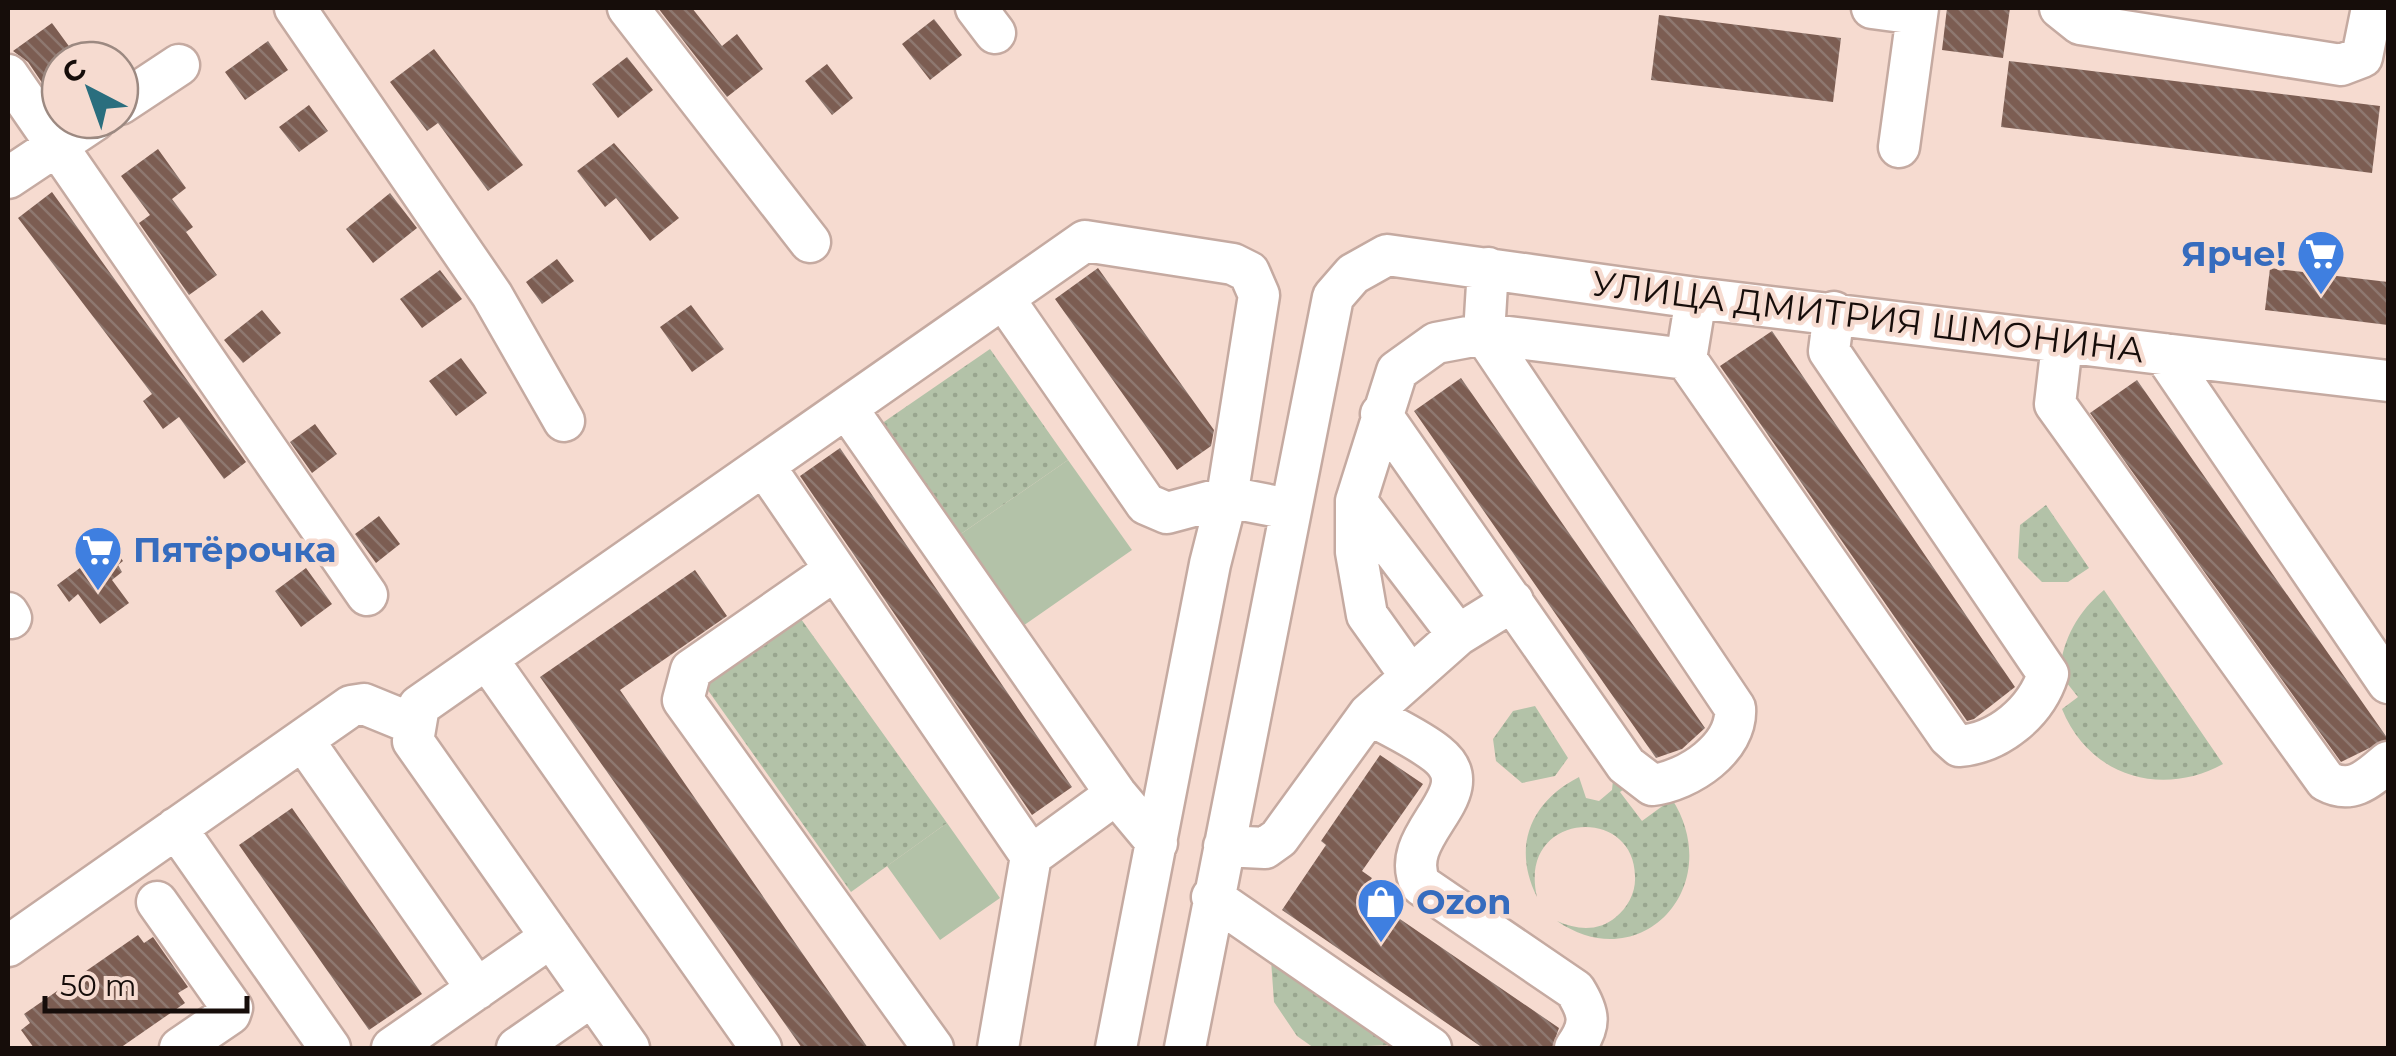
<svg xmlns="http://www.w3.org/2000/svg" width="2396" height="1056" font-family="Montserrat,sans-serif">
<defs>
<pattern id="park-dots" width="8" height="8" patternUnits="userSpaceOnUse" patternTransform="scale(2.5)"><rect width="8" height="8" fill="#b3c2a8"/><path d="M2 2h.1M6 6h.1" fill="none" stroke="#99a68f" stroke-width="1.8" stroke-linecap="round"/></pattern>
<pattern id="building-back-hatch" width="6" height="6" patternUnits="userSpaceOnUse" patternTransform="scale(2.5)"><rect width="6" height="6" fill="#7c5d52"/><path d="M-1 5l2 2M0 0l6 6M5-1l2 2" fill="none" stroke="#8e7870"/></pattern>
</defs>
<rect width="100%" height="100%" fill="#f6dbd0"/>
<!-- grass -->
<path fill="#b3c2a8" d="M 1068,460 L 1132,550 L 1020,628 L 955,538 Z
M 947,823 L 1000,898 L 940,940 L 887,866 Z"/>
<!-- park -->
<path fill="url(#park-dots)" d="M 990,349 L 1068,460 L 955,538 L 878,426 Z
M 2046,505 L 2089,568 L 2068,582 L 2042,582 L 2018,558 L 2020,525 Z
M 2104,590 L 2223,764 C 2161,798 2089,776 2062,709 L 2078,697 L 2059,673 C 2064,637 2077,613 2104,590 Z
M 796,612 L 947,823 L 851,892 L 700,679 Z
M 1535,706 L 1568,758 L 1555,776 L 1522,783 L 1496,761 L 1493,739 L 1513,711 Z
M 1614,770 L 1628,786 L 1620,792 L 1642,821 L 1672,799 C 1727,886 1641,979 1557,921 C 1577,930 1598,932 1616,917 C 1628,907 1636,892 1635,876 C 1634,804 1517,812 1537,897 C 1512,847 1530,802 1579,777 L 1586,798 L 1599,801 L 1612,790 Z
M 1271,960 L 1394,1045 L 1314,1048 L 1297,1036 L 1274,1002 Z"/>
<!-- building -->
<path fill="url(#building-back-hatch)" d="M 658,8 L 692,8 L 722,46 L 737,34 L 763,69 L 727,97 Z
M 1947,8 L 2010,8 L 2003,58 L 1942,50 Z
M 1659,15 L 1841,38 L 1833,102 L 1651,80 Z
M 934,19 L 962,55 L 930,80 L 902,44 Z
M 52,23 L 79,60 L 60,60 L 60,81 L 47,90 L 28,62 L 13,51 Z
M 268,41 L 288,70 L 245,100 L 225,72 Z
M 434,49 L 523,165 L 488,191 L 438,123 L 427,131 L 390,82 Z
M 627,57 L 653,90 L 618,118 L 592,84 Z
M 2009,61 L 2380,106 L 2372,173 L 2001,127 Z
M 827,64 L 853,98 L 832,115 L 805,81 Z
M 309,105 L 328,131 L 299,152 L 279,127 Z
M 614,143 L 679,218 L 650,241 L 616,198 L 605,207 L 577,171 Z
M 158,149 L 186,188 L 172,199 L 193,227 L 186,232 L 217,275 L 189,295 L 139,223 L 150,215 L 121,176 Z
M 52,192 L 246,462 L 224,479 L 179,417 L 163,429 L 143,401 L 152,394 L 18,218 Z
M 390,193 L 417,228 L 373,263 L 346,229 Z
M 557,259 L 574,281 L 542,304 L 526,282 Z
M 1098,268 L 1214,430 L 1211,446 L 1177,470 L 1055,299 Z
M 2270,268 L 2388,282 L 2388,325 L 2265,310 Z
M 440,270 L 462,299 L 422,328 L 400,299 Z
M 691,305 L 724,349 L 692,372 L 660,327 Z
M 262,310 L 281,333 L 243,363 L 224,340 Z
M 1772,331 L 2015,687 L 1974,719 L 1967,721 L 1720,366 Z
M 461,358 L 487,393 L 456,416 L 429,381 Z
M 1461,378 L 1705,728 L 1682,749 L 1656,758 L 1414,411 Z
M 2137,380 L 2388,739 L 2341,762 L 2090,413 Z
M 315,424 L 337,454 L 312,473 L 290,442 Z
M 840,448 L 1072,787 L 1032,815 L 800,476 Z
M 379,516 L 400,544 L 376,563 L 355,534 Z
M 111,545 L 123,561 L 118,565 L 122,572 L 112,580 L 129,603 L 100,624 L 78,594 L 69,602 L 57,585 Z
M 306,568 L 332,604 L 301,627 L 275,591 Z
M 695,570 L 727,616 L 620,690 L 868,1048 L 802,1048 L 540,677 Z
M 1380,755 L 1423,784 L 1362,871 L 1372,878 L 1362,893 L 1559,1028 L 1552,1048 L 1483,1048 L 1282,910 L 1326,845 L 1321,841 Z
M 292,808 L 422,994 L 369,1030 L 239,845 Z
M 138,935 L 144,943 L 153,937 L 188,987 L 178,993 L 185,1003 L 120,1048 L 34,1048 L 21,1030 L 30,1023 L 24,1014 Z"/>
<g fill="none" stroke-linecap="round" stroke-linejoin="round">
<!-- minor casing -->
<g stroke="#c5aaa1" stroke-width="45">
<path id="minor" d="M 295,8 L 492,295 L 564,421
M 628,8 L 810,242
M 976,8 L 995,33
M 1872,8 L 1917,14
M 2060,8 L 2080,24 L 2341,65 L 2362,57 L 2372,8
M 8,75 L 367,595
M 120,104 L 179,65
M 1899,147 L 1918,8
M 8,178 L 95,120
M 1696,298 L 1686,359 L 1949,737 L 1959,746 C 1999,743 2036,712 2048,674 L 1829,351 L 1834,312
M 1004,299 L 1146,504 L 1167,513 L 1227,497 L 1289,509
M 2062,344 L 2055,404 L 2326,781 C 2352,795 2368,779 2388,762
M 2164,354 L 2388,683
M 848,410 L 1116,794 L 1157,843
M 1381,414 L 1626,765 L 1652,785 C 1688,781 1738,748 1735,708 L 1484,334 L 1686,359
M 765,467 L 1031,856
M 1356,501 L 1458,635
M 835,570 L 691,670 L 683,700 L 933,1048
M 8,613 L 11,618
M 487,659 L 761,1048
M 1409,674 L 1367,615 L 1356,552 L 1356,501 L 1397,371 L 1436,343 L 1484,334 L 1488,268
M 1369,714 C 1391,727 1417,738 1437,754 C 1487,794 1394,834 1421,885 L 1575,990 C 1590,1014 1591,1025 1575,1048
M 303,740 L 477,989
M 176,828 L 330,1048
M 1224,846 L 1265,848 L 1279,838 L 1369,714 L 1458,635 L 1513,601
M 1212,897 L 1431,1048
M 157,902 L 232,1008 L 230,1014 L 180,1048
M 8,946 L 351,706 L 364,704 L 413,724
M 392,1048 L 551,937
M 517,1048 L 592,996
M 629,1048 L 413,741 L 419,706 L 1085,241 L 1233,264 L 1249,272 L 1259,295 L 1227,497 L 1210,564 L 1116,1048
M 998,1048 L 1031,856 L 1116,794
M 1185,1048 L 1333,297 L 1353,274 L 1387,255 L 1696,298 L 2388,381"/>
</g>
<!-- minor -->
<use href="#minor" stroke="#fff" stroke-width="40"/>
</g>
<!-- icons -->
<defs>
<g id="supermarket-pin" transform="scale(2.5)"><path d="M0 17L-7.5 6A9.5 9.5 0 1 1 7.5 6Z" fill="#3f7fe0" stroke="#f6dbd0"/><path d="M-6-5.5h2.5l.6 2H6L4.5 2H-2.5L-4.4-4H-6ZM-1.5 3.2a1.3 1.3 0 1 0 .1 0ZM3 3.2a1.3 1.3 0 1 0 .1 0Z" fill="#fff"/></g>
<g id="shop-pin" transform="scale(2.5)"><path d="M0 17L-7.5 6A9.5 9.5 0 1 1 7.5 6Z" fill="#3f7fe0" stroke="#f6dbd0"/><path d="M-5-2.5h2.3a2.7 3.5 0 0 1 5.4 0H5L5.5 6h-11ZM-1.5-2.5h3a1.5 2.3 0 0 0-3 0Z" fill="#fff"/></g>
</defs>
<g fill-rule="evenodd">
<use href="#supermarket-pin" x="2321" y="254"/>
<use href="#supermarket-pin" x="98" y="550"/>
<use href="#shop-pin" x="1381" y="902"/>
</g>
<g text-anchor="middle" stroke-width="9" stroke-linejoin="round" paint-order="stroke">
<!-- shop labels -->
<g font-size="35" font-weight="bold" fill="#366cbe" stroke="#f6dbd0" text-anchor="start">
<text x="2286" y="266" text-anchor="end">Ярче!</text>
<text x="133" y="562">Пятёрочка</text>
<text x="1416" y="914">Ozon</text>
</g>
<!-- street labels -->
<g font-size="35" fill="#160d0a" stroke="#f6dbd0">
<text transform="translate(1868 317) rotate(7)" y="12">УЛИЦА ДМИТРИЯ ШМОНИНА</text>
</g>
</g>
<!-- border -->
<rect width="2396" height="1056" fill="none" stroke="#160d0a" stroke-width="20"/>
<!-- north arrow -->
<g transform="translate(90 90) rotate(319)"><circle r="48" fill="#f6dbd0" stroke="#9c8981" stroke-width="2.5"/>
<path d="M0-8L18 38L0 25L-18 38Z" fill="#2a6e7e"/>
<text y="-15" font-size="28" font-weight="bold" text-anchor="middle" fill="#160d0a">С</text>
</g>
<!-- scale -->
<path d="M45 996v15h202v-15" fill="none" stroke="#160d0a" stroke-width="5"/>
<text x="60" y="996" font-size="30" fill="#160d0a" stroke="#f6dbd0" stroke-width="8" paint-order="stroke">50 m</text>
</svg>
